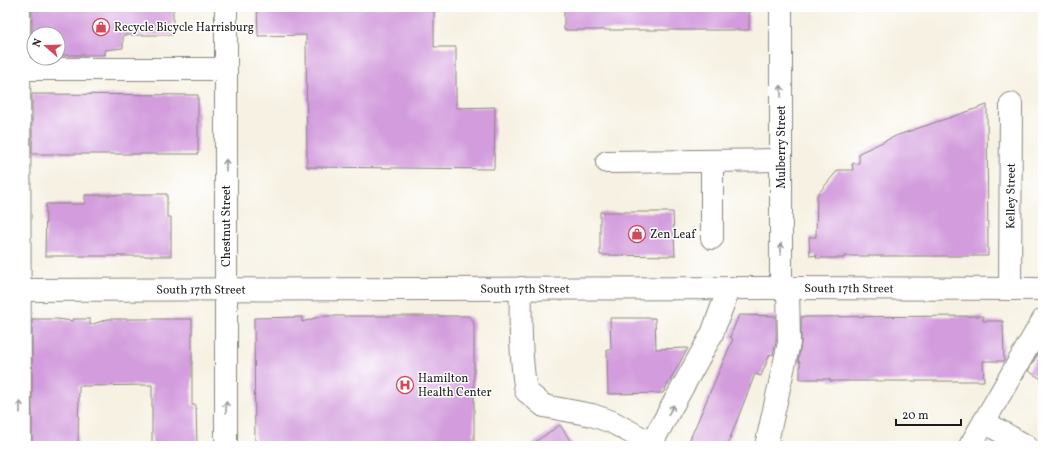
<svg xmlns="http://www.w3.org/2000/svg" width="1050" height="453" font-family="Vollkorn,serif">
<rect width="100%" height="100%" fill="#fff"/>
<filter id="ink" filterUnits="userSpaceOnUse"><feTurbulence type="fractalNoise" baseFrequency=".025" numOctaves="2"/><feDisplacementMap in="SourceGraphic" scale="8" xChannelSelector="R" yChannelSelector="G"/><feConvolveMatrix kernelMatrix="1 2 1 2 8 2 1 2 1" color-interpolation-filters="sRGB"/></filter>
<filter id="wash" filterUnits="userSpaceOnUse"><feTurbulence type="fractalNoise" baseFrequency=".012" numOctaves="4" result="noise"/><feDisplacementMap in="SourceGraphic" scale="16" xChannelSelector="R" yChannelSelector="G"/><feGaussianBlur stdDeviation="0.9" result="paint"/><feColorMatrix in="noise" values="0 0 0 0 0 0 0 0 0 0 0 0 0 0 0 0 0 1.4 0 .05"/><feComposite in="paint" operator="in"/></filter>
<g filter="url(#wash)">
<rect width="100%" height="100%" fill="#f6f1e2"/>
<g id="blocks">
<!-- building -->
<path fill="#d39cdd" d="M 32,7 L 173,7 L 173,35 L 123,35 L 123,48 L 105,50 L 105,55 L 58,55 L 58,34 L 32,34 Z
M 257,7 L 434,7 L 434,47 L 456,47 L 456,108 L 495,107 L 494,169 L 307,167 L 306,35 L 258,36 Z
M 564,7 L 749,7 L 749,30 L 564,30 Z
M 32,94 L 198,95 L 198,154 L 32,154 Z
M 987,105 L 988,256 L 844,256 L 844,258 L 816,258 L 817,255 L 810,256 L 809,237 L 816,237 L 817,195 L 838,170 L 853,170 L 852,164 L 859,163 L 859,153 L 898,135 Z
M 143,194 L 167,194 L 167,217 L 171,217 L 171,256 L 45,256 L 46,204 L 85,204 L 85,195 L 143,195 Z
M 600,212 L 673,212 L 675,256 L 600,255 Z
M 739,315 L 776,316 L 776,342 L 773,355 L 770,354 L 761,376 L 755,374 L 727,446 L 687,446 L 733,339 L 730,337 Z
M 322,316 L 468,316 L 472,319 L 474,324 L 474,446 L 255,446 L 254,318 L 302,317 L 302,322 Z
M 983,316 L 983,321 L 1003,321 L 1004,361 L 983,361 L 984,381 L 830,381 L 830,379 L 800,379 L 800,362 L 798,361 L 801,343 L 801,317 Z
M 610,318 L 655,318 L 656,349 L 688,348 L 663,393 L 608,394 L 607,350 L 611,350 Z
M 32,319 L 57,319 L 73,321 L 73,319 L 90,319 L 90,325 L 108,319 L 192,319 L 192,405 L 196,405 L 197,446 L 152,446 L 152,385 L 79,386 L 78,446 L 32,446 Z
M 1043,345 L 1043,380 L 1028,371 Z
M 560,425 L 574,446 L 529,446 Z"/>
</g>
</g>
<g filter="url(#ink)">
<use href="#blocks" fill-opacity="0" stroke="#89867f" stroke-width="1"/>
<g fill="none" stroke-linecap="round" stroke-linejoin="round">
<!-- minor casing -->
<g stroke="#89867f" stroke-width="24">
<g id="minor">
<path d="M 19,7 L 20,446"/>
<path d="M 20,69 L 226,69"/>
<path d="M 607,162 L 781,160"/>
<path d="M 712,238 L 712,161"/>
<path d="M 521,288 C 520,323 520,357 526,391 L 544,406 L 592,415 L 612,422 L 652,444"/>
<path d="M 781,288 L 781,7"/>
<path id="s1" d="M 1010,289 L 1011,104"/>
<path d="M 984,422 L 1026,446"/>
<path d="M 226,446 L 226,7"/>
<path d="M 650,446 L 712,334 L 729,288"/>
<path d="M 766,446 L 789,343 L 788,288"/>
<path d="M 970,446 L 1043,320"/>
</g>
</g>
<!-- major casing -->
<g stroke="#89867f" stroke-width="24">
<g id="major">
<path id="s2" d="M 7,290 L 788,288 L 1043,289"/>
</g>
</g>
<!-- minor -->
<use href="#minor" stroke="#fff" stroke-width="22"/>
<!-- major -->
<use href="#major" stroke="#fff" stroke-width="22"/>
</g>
<!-- one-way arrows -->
<defs><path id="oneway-shaft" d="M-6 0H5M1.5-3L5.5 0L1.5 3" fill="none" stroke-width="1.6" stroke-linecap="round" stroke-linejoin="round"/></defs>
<g stroke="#999">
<use href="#oneway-shaft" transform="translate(781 91) rotate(-90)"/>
<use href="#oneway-shaft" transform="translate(226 165) rotate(-90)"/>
<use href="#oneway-shaft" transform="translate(781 249) rotate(-90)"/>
<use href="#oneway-shaft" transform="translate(20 407) rotate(-90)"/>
<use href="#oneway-shaft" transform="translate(226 407) rotate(-90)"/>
<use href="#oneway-shaft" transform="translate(671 410) rotate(-60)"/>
</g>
</g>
<!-- icons -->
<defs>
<g id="shop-ring" transform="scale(0.9)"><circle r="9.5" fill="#fff" stroke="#d1495b" stroke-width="1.5"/><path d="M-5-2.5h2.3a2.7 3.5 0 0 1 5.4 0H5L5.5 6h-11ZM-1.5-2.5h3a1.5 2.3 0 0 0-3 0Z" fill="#d1495b"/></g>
<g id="hospital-ring" transform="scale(0.9)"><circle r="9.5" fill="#fff" stroke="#d1495b" stroke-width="1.5"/><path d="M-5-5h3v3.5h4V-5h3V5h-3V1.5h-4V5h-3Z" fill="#d1495b"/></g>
</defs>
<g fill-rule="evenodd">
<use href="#shop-ring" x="101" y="27"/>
<use href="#shop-ring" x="637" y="234"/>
<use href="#hospital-ring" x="405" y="385"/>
</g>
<g text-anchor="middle" stroke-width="3" stroke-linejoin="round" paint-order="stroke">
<!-- poi labels -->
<g font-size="12" fill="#1c1c1c" stroke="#fff" text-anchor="start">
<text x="114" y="31">Recycle Bicycle Harrisburg</text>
<text x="650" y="238">Zen Leaf</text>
<text x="418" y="382">Hamilton<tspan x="418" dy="14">Health Center</tspan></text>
</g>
<!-- street labels -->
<g font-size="12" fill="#1c1c1c" stroke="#fff">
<text transform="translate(781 147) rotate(-90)" y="4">Mulberry Street</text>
<text dy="4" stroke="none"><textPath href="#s1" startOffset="93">Kelley Street</textPath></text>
<text transform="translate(226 226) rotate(-90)" y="4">Chestnut Street</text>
<text dy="4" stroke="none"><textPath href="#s2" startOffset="518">South 17th Street</textPath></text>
<text dy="4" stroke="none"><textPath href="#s2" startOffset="842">South 17th Street</textPath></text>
<text dy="4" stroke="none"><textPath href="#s2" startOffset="194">South 17th Street</textPath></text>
</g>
</g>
<!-- margin -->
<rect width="1050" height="453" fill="none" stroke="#fff" stroke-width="24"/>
<!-- north arrow -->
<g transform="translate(46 46) rotate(290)"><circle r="19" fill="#ffffff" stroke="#a4a4a4"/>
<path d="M0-3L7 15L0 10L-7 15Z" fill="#d1495b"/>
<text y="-6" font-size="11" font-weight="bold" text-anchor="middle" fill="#1c1c1c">N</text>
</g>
<!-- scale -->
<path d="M896 419v6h65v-6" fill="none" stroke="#1c1c1c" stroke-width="2"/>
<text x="902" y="419" font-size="12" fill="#1c1c1c" stroke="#ffffff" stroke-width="3" paint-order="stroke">20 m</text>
</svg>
